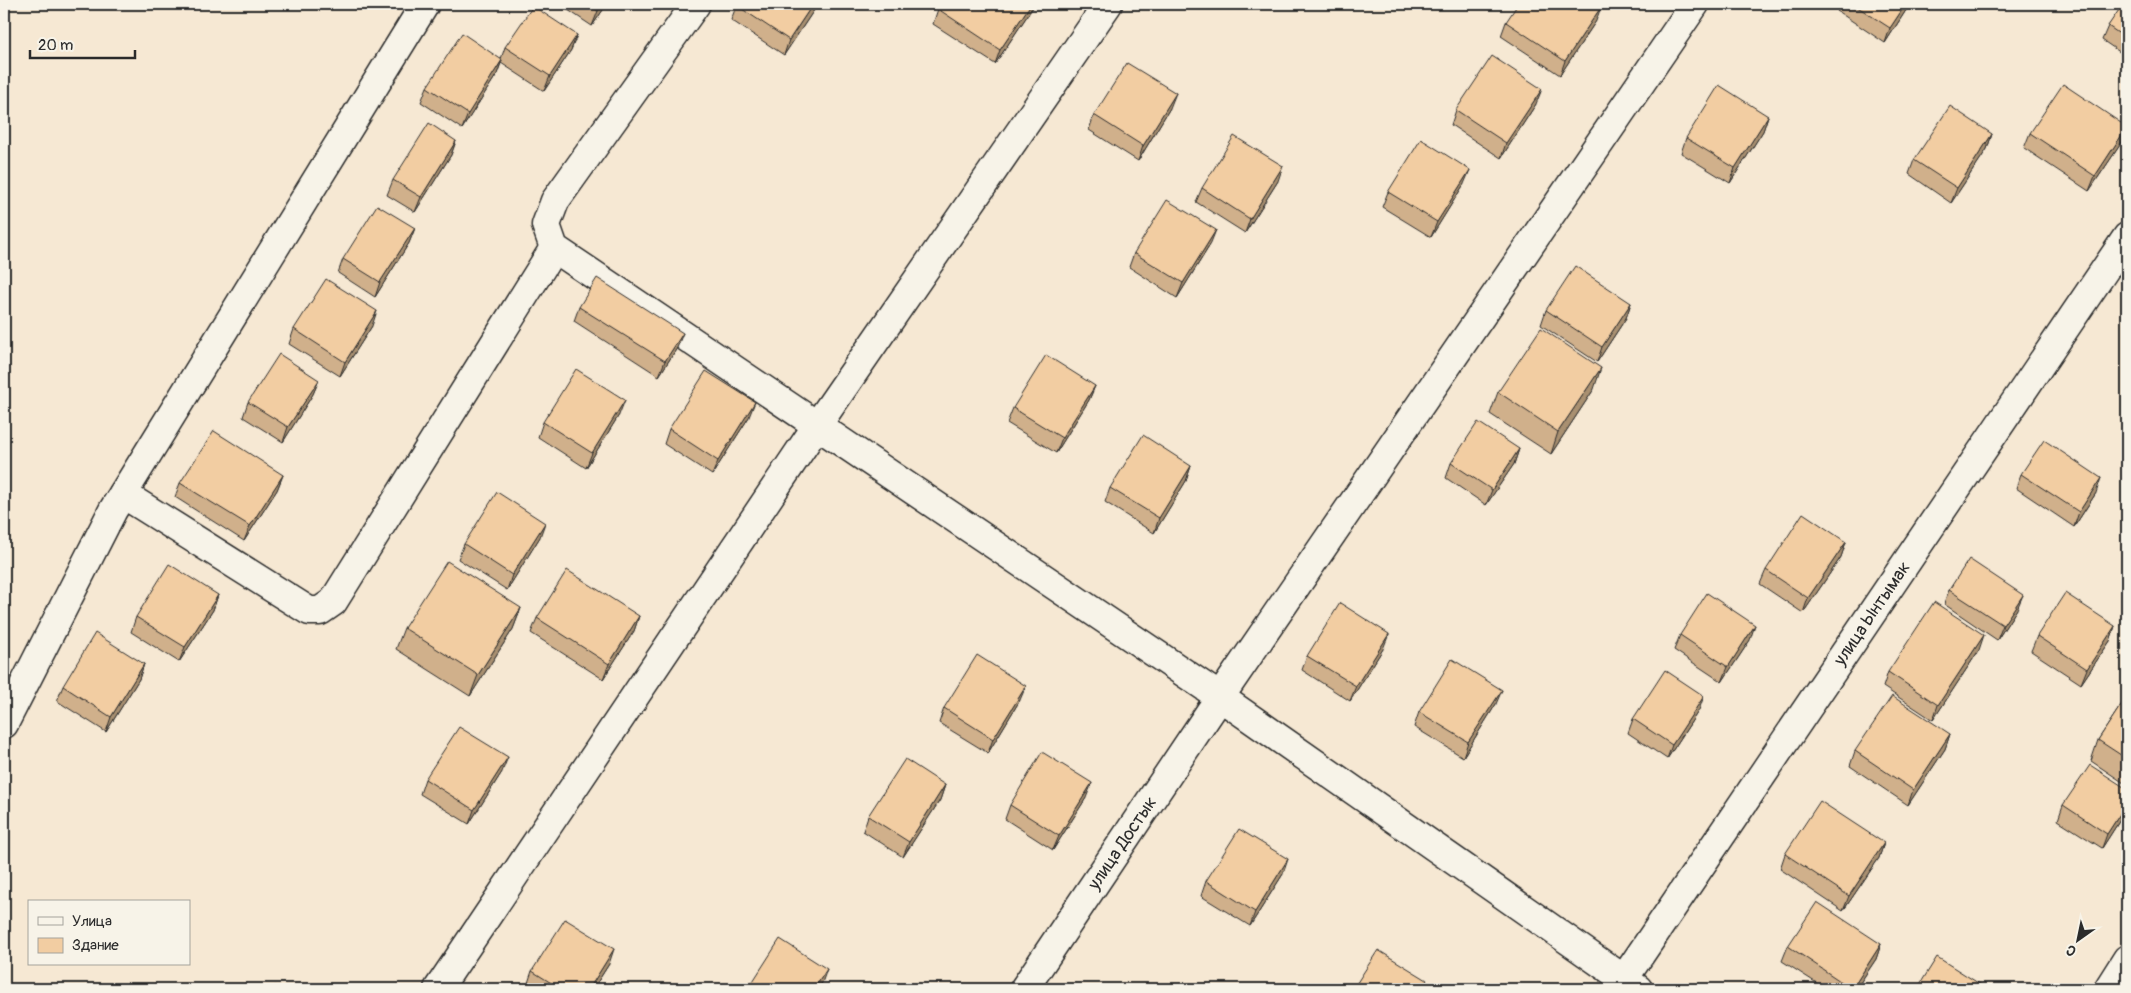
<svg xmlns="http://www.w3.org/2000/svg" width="2131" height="993" font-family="Pangolin,sans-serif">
<rect width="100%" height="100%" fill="#f6e8d3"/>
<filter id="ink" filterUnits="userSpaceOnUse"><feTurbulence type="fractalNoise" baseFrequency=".02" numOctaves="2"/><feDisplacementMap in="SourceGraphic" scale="10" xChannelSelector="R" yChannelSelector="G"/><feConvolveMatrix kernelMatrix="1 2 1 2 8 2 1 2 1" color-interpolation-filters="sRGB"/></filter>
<g filter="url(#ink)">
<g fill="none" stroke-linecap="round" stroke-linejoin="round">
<!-- minor casing -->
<g stroke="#2b2b2b" stroke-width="31">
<g id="minor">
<path d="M 696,4 L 555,201 L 546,225 L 554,248 L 1220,697 L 1638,989"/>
<path d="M 123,494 L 309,611 L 320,611 L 333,602 L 554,248"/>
<path d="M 4,724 L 113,510 L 425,4"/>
<path d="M 438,989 L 818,424 L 1108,4"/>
<path id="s1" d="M 1024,989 L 1220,697 L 1695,4"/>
<path id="s2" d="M 1617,989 L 2127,237"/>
<path d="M 2108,989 L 2127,959"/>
</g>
</g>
<!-- minor -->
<use href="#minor" stroke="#f7f3e8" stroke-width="28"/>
</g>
<!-- wall -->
<path fill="#d0b08b" stroke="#2b2b2b" d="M 559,4 L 607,4 L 592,26 Z
M 737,4 L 818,4 L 784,55 L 731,20 Z
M 941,4 L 1035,4 L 995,64 L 933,24 L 938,9 Z
M 1840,4 L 1910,4 L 1885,43 L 1837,11 Z
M 2127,4 L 2127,57 L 2102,40 L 2108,26 Z
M 1596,21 L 1560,75 L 1501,36 L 1506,22 Z
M 577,35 L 571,50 L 544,91 L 501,63 L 497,74 L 462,129 L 421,102 L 427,87 L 501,59 L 505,47 Z
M 1536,104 L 1501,158 L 1451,125 L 1456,110 Z
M 1170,108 L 1138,161 L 1089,130 L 1094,115 Z
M 1768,116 L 1763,131 L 1730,183 L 1681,153 L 1686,138 Z
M 2030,133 L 2122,142 L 2089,191 L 2024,148 Z
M 1992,134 L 1987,149 L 1951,203 L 1909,174 L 1914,160 Z
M 456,141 L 451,155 L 415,212 L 387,195 L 393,180 Z
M 1278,181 L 1245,233 L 1196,202 L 1202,188 Z
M 1464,184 L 1431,237 L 1382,207 L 1388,192 Z
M 415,228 L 409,243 L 375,297 L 338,273 L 343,259 Z
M 1210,245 L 1177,298 L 1129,267 L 1134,253 Z
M 1631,303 L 1626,318 L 1597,362 L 1541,325 L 1546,310 Z
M 579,307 L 677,348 L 659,376 L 574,321 Z
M 372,326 L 340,376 L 289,344 L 294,329 Z
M 319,380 L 313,394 L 283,442 L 243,417 L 248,402 Z
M 1095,386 L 1089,400 L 1056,453 L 1007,423 L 1013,408 Z
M 1594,389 L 1551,454 L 1490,414 L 1498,392 Z
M 619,415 L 586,468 L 538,437 L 543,422 Z
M 749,417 L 712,475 L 664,444 L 669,429 Z
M 1519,449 L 1514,464 L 1486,505 L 1446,478 L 1451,463 Z
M 1191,466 L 1186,481 L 1154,533 L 1105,502 L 1110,488 Z
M 2021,474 L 2096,493 L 2074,527 L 2016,488 Z
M 283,475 L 277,490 L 244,541 L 175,497 L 180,483 Z
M 540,537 L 507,590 L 458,559 L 464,544 Z
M 1846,542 L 1841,557 L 1803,613 L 1760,584 L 1766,570 Z
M 1949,590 L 2017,609 L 1997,640 L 1944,604 Z
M 218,595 L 213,610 L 179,662 L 131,632 L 136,617 Z
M 521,608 L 513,629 L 470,696 L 396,649 L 404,628 Z
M 639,616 L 634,631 L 603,679 L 531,633 L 537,618 Z
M 2115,626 L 2110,641 L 2081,684 L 2031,651 L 2037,636 Z
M 1680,635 L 1750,640 L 1722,682 L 1674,650 Z
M 1383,649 L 1350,701 L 1302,670 L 1307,656 Z
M 1979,650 L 1933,720 L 1883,687 L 1888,672 Z
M 144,664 L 139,679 L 106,732 L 57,701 L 63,686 Z
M 2127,696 L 2127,785 L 2091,761 L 2098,740 Z
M 1020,700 L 988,753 L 939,723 L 944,708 Z
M 1496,704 L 1463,757 L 1414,727 L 1419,712 Z
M 1699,710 L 1667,759 L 1628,733 L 1633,719 Z
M 1950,734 L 1945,749 L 1908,805 L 1850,766 L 1855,751 Z
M 502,772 L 469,824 L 420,794 L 425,779 Z
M 945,785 L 940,800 L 903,857 L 863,831 L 868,816 Z
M 2127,789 L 2127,809 L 2102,848 L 2058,820 L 2063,805 Z
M 1086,798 L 1053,850 L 1005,819 L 1010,805 Z
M 1884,843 L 1879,858 L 1843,911 L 1780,869 L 1785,854 Z
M 1283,874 L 1250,926 L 1201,896 L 1206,881 Z
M 1881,944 L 1876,959 L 1856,989 L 1826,989 L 1782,961 L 1788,946 Z
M 609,964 L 593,989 L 532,989 L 527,986 L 532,971 Z"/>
<!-- shaded-wall -->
<path fill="#a99071" stroke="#2b2b2b" d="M 603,4 L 607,4 L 592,26 L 598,11 Z
M 813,4 L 818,4 L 784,55 L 789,40 Z
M 1031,4 L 1035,4 L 995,64 L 1000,50 Z
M 1906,4 L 1910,4 L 1885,43 L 1890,28 Z
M 1601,7 L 1596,21 L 1560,75 L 1565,61 Z
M 577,35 L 571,50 L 544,91 L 550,76 Z
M 502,60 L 497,74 L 462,129 L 468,114 Z
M 1542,89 L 1536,104 L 1501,158 L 1506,143 Z
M 1176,93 L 1170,108 L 1138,161 L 1143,146 Z
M 1768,116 L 1763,131 L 1730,183 L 1735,168 Z
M 2127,127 L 2122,142 L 2089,191 L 2095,176 Z
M 1992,134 L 1987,149 L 1951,203 L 1957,188 Z
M 456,141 L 451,155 L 415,212 L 421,197 Z
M 1283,166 L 1278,181 L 1245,233 L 1250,219 Z
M 1470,170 L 1464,184 L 1431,237 L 1437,222 Z
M 415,228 L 409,243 L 375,297 L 380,282 Z
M 1216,230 L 1210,245 L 1177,298 L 1183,283 Z
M 1631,303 L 1626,318 L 1597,362 L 1602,347 Z
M 377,311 L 372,326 L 340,376 L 345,362 Z
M 683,333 L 677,348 L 659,376 L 665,361 Z
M 1601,368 L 1594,389 L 1551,454 L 1558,432 Z
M 319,380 L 313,394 L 283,442 L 288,427 Z
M 1095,386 L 1089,400 L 1056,453 L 1062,438 Z
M 625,400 L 619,415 L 586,468 L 592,453 Z
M 755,402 L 749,417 L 712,475 L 718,461 Z
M 1519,449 L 1514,464 L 1486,505 L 1492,490 Z
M 1191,466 L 1186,481 L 1154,533 L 1159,518 Z
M 283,475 L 277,490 L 244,541 L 250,526 Z
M 2101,478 L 2096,493 L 2074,527 L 2079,512 Z
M 545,523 L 540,537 L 507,590 L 512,575 Z
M 1846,542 L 1841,557 L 1803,613 L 1808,598 Z
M 218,595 L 213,610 L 179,662 L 185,647 Z
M 2023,595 L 2017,609 L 1997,640 L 2003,625 Z
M 521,608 L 513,629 L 470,696 L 478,675 Z
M 639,616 L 634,631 L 603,679 L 609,664 Z
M 1755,625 L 1750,640 L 1722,682 L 1728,667 Z
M 2115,626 L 2110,641 L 2081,684 L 2087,669 Z
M 1389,634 L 1383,649 L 1350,701 L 1356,686 Z
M 1984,635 L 1979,650 L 1933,720 L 1938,705 Z
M 144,664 L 139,679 L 106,732 L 111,717 Z
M 1026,686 L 1020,700 L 988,753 L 993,739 Z
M 1502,690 L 1496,704 L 1463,757 L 1468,742 Z
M 1704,696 L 1699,710 L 1667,759 L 1672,745 Z
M 1950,734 L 1945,749 L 1908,805 L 1913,790 Z
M 508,757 L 502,772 L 469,824 L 474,810 Z
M 1092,783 L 1086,798 L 1053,850 L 1059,836 Z
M 945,785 L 940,800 L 903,857 L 909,842 Z
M 2127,803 L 2127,809 L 2102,848 L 2107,834 Z
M 1884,843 L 1879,858 L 1843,911 L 1849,896 Z
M 1288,859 L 1283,874 L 1250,926 L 1255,912 Z
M 1881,944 L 1876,959 L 1856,989 L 1852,989 Z
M 614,949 L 609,964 L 593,989 L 589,989 Z
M 827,969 L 822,983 L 818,989 L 814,989 Z"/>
<!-- building -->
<path fill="#f2cda2" stroke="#2b2b2b" d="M 586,4 L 603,4 L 598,11 Z
M 737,4 L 813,4 L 789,40 L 736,5 Z
M 941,4 L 1031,4 L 1000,50 L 938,9 Z
M 1518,4 L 1597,4 L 1601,7 L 1565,61 L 1506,22 Z
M 1853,4 L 1906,4 L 1890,28 Z
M 2123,4 L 2127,4 L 2127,39 L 2108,26 Z
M 533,6 L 577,35 L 550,76 L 505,47 Z
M 462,33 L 502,60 L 468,114 L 427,87 Z
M 1492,56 L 1542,89 L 1506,143 L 1456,110 Z
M 1127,63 L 1176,93 L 1143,146 L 1094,115 Z
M 2063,84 L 2127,127 L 2095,176 L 2030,133 Z
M 1719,85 L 1768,116 L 1735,168 L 1686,138 Z
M 1950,106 L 1992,134 L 1957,188 L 1914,160 Z
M 429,123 L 456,141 L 421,197 L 393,180 Z
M 1234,136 L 1283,166 L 1250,219 L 1202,188 Z
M 1421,139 L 1470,170 L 1437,222 L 1388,192 Z
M 1167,200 L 1216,230 L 1183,283 L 1134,253 Z
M 377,205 L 415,228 L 380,282 L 343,259 Z
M 1575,266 L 1631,303 L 1602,347 L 1546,310 Z
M 597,278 L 683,333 L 665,361 L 579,307 Z
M 326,279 L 377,311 L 345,362 L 294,329 Z
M 1541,328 L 1601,368 L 1558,432 L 1498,392 Z
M 279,354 L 319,380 L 288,427 L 248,402 Z
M 1046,355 L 1095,386 L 1062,438 L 1013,408 Z
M 576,369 L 625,400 L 592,453 L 543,422 Z
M 706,371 L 755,402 L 718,461 L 669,429 Z
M 1478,422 L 1519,449 L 1492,490 L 1451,463 Z
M 214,431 L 283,475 L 250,526 L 180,483 Z
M 1143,435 L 1191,466 L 1159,518 L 1110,488 Z
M 2044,440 L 2101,478 L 2079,512 L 2021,474 Z
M 497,492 L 545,523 L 512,575 L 464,544 Z
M 1803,513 L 1846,542 L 1808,598 L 1766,570 Z
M 1969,559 L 2023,595 L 2003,625 L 1949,590 Z
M 447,561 L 521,608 L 478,675 L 404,628 Z
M 169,564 L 218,595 L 185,647 L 136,617 Z
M 567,570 L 639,616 L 609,664 L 537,618 Z
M 1707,593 L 1755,625 L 1728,667 L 1680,635 Z
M 2065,593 L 2115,626 L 2087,669 L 2037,636 Z
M 1934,602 L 1984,635 L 1938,705 L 1888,672 Z
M 1340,603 L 1389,634 L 1356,686 L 1307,656 Z
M 95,633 L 144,664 L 111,717 L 63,686 Z
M 977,655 L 1026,686 L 993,739 L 944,708 Z
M 1452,659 L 1502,690 L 1468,742 L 1419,712 Z
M 1665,670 L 1704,696 L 1672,745 L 1633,719 Z
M 1892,696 L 1950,734 L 1913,790 L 1855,751 Z
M 2127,696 L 2127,759 L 2098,740 Z
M 459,727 L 508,757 L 474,810 L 425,779 Z
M 1042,752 L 1092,783 L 1059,836 L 1010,805 Z
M 905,759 L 945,785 L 909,842 L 868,816 Z
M 2090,765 L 2127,789 L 2127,803 L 2107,834 L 2063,805 Z
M 1820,801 L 1884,843 L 1849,896 L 1785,854 Z
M 1239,829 L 1288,859 L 1255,912 L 1206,881 Z
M 1817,902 L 1881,944 L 1852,989 L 1788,946 Z
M 565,919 L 614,949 L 589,989 L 561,989 L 532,971 Z
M 780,939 L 827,969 L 814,989 L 748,989 Z
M 1378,950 L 1427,980 L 1421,989 L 1353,989 Z
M 1937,957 L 1986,988 L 1985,989 L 1917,989 Z
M 275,986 L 280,989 L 273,989 Z"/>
</g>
<g text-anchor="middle" stroke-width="5" stroke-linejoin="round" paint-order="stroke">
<!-- street labels -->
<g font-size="18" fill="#2b2b2b" stroke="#f7f3e8">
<text dy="6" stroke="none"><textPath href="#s2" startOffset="454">улица Ынтымак</textPath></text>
<text dy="6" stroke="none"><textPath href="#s1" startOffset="176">улица Достык</textPath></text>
</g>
</g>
<!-- margin -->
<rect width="2131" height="993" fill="none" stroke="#f7f3e8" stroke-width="20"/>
<rect x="10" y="10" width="2111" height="973" fill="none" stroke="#2b2b2b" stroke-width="2" filter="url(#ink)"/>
<!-- legend -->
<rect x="28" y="900" width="162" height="65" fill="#f7f3e8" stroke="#a5a39c"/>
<rect x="38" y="917" width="25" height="8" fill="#f7f3e8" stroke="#a5a39c"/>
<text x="72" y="926" font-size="15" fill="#2b2b2b">Улица</text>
<rect x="38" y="938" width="25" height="15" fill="#f2cda2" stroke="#a5a39c"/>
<text x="72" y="950" font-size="15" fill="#2b2b2b">Здание</text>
<!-- north arrow -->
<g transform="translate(2078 940) rotate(213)" stroke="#f7f3e8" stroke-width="4" paint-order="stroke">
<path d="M0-4L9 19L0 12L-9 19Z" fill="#2b2b2b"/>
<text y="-8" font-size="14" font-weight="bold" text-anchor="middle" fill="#2b2b2b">С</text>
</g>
<!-- scale -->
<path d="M30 50v8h105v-8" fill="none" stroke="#2b2b2b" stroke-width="2.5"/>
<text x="38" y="50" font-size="15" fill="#2b2b2b" stroke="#f7f3e8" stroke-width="4" paint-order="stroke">20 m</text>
</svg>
